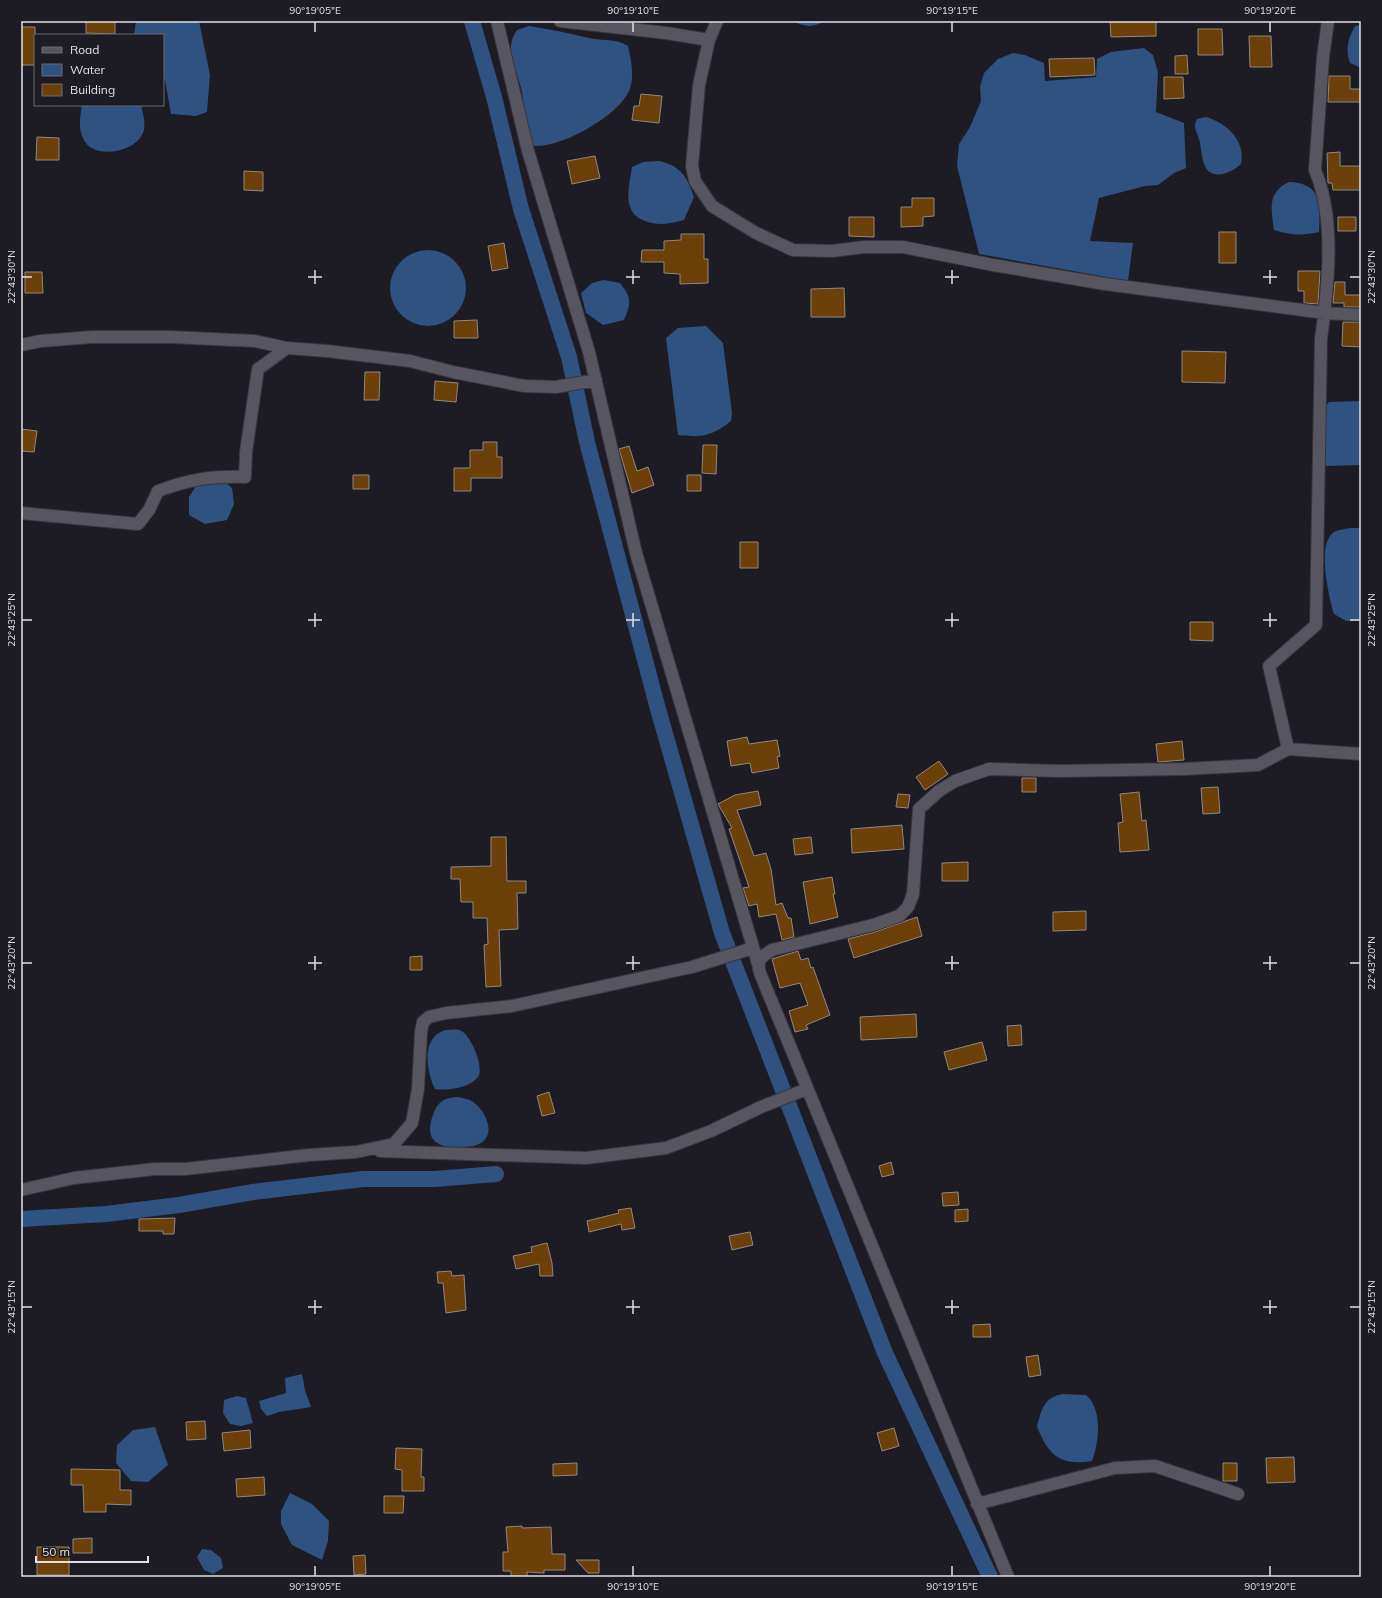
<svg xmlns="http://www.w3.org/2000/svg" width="1382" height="1598" font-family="Mulish,sans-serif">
<rect width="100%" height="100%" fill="#1d1b23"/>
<!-- water -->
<path fill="#2f5281" d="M 136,21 L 199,21 L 210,75 L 207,112 L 196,116 L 171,114 L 165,80 L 163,78 L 163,35 L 134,35 Z
M 793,21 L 824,21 C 814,28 803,27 793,21 Z
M 1361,25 L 1361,68 L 1350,63 C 1345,49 1348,39 1355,26 Z
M 529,26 C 549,29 569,33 589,38 C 602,41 616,38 628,46 C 631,59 635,78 629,91 C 617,117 561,148 533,146 C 523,134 524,107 522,92 C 519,77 511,63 511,48 C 511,41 513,36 517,30 Z
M 1144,48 L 1153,55 L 1158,72 L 1156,112 L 1184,123 L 1186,168 L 1174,173 L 1158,185 L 1145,186 L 1099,198 L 1090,241 L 1133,243 L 1128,281 L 979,254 L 957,166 L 959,144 L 970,127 L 981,101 L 980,87 L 984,73 L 998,59 L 1013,53 L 1025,55 L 1044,63 L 1045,81 L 1096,77 L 1097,59 L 1111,52 Z
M 82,105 L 141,105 C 143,114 147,126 142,135 C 133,153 91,160 83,138 C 78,127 80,117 82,105 Z
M 1206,117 C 1227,123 1246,141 1241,164 C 1232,173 1210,182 1204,164 C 1202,158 1201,150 1200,143 C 1198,134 1192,127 1197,119 Z
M 660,161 C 682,167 687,177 694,197 L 684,220 C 670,224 658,226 645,221 C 621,212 629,187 632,167 L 643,162 Z
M 1289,182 C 1323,183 1320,206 1319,232 C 1302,236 1290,235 1274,230 C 1271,209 1267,192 1289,182 Z
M390 288a38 38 0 1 1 76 0a38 38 0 1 1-76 0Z
M 604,280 L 620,283 C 632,298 631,303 624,320 L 603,325 L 586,313 L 581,293 L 592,283 Z
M 706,326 L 723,343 L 732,413 L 731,421 C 712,436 702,438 678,435 L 666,338 L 678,328 Z
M 1361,401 L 1361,465 L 1327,466 L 1324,463 L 1325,407 L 1329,402 Z
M 225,482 L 232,488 L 234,504 L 227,520 L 205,524 L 189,515 L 189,497 L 198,483 Z
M 1349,528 L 1361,528 L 1361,621 L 1346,621 L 1334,614 C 1329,597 1316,544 1334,532 C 1337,530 1345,529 1349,528 Z
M 446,1030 C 450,1030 455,1029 459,1030 C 470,1032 485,1068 478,1077 C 470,1088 446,1091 435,1089 C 426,1071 421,1036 446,1030 Z
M 458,1097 C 462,1098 466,1099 470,1100 C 483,1107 498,1132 481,1143 C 476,1146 469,1147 463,1147 C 439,1149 423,1141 433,1115 C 435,1108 439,1102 446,1099 C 449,1098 454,1097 458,1097 Z
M 302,1374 L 305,1390 L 311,1407 L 279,1412 L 267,1416 L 261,1409 L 259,1401 L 286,1393 L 285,1378 Z
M 1063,1394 L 1086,1395 C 1103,1410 1099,1441 1092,1461 C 1059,1466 1049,1455 1037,1427 C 1041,1410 1044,1397 1063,1394 Z
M 237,1396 L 246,1398 L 253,1423 L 241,1426 L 230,1424 L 223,1413 L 224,1400 Z
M 155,1427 L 168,1465 L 148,1482 L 131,1481 L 116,1463 L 117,1445 L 133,1430 Z
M 290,1493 L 312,1504 L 329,1521 L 328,1541 L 322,1560 L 292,1545 L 281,1524 L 281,1511 Z
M 202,1549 L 211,1550 L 221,1558 L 223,1568 L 213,1574 L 204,1570 L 197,1557 Z"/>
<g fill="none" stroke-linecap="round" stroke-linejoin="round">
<!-- canal -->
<path stroke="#2f5281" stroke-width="16" d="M 472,21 L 494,97 L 521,209 L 569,357 L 587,442 L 658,709 L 722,933 L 885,1353 L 990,1577
M 21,1219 L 106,1214 L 179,1205 L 253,1192 L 363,1179 L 435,1179 L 496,1174"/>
</g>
<!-- building -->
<path fill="#6c4009" stroke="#918880" d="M 86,21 L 115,21 L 115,34 L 86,33 Z
M 1110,21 L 1156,21 L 1156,36 L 1111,37 Z
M 21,27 L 35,27 L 35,65 L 21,65 Z
M 1198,29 L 1222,29 L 1223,55 L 1198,55 Z
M 1249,36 L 1271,36 L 1272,67 L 1250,67 Z
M 1187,55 L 1188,74 L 1175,74 L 1175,56 Z
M 1094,58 L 1095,75 L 1050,77 L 1049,59 Z
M 1329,76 L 1350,76 L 1350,89 L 1361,89 L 1361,102 L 1328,102 Z
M 1164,77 L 1183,77 L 1184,98 L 1164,99 Z
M 641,94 L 662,96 L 659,123 L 632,120 L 634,106 L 639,106 Z
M 37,137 L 59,138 L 59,160 L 36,160 Z
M 1340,152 L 1340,166 L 1361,166 L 1361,190 L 1333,190 L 1332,183 L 1328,183 L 1327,153 Z
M 595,156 L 600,178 L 572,184 L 567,161 Z
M 244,171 L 263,172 L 263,191 L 244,190 Z
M 912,198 L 934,198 L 934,216 L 923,217 L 923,226 L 901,227 L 901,207 L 912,207 Z
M 849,217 L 874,217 L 874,237 L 849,236 Z
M 1338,217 L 1356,217 L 1356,231 L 1338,231 Z
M 1219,232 L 1236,232 L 1236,263 L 1219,263 Z
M 681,234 L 704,234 L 704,259 L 708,259 L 708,283 L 680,284 L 680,274 L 664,273 L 664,262 L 641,262 L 642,250 L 664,250 L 664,241 L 681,240 Z
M 504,243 L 508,268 L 492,271 L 488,246 Z
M 1298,271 L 1320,271 L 1318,304 L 1304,303 L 1304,291 L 1298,291 Z
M 25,272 L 42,272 L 43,293 L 25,293 Z
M 1335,282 L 1345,282 L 1345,295 L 1361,295 L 1361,307 L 1344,307 L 1344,303 L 1333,303 Z
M 844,288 L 845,317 L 811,317 L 811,289 Z
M 477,320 L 478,338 L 454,338 L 454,321 Z
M 1343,322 L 1361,322 L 1361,347 L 1342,346 Z
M 1182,351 L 1226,352 L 1225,383 L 1182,382 Z
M 365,372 L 380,372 L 379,400 L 364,400 Z
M 435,381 L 458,383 L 456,402 L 434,400 Z
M 21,429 L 37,431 L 34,452 L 21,451 Z
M 483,442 L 497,442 L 497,457 L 502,457 L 502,478 L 471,478 L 471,491 L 454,491 L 454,468 L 470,468 L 470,450 L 483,450 Z
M 703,445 L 717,445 L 716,474 L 702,473 Z
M 629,446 L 637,471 L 648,467 L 654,485 L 632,493 L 619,449 Z
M 353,475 L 369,475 L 369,489 L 353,489 Z
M 687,475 L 701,475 L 701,491 L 687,491 Z
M 740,542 L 758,542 L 758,568 L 740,568 Z
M 1190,622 L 1213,622 L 1213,641 L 1190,640 Z
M 747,737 L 749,744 L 777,740 L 780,756 L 777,757 L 779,768 L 752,773 L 750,763 L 731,766 L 727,741 Z
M 1182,741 L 1184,760 L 1158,762 L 1156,744 Z
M 939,761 L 948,774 L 925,790 L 916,777 Z
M 1022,778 L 1036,778 L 1036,792 L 1022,792 Z
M 1218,787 L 1220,813 L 1203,814 L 1201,788 Z
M 758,791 L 761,805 L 737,810 L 754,856 L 766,853 L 771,869 L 776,905 L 782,903 L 788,918 L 791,918 L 794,937 L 782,940 L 776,914 L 759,917 L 757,904 L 749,906 L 743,888 L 749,887 L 729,829 L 732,828 L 718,804 L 735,795 Z
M 1139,792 L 1142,821 L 1146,820 L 1149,850 L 1120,852 L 1118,823 L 1123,822 L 1120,794 Z
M 898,794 L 910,795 L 908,808 L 896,807 Z
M 902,825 L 904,849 L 852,853 L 851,829 Z
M 491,837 L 506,837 L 507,881 L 526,881 L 526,893 L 517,893 L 518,929 L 499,930 L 501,986 L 486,987 L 484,945 L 488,944 L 487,918 L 473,918 L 473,902 L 461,902 L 460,879 L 451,879 L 451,867 L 491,866 Z
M 811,837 L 813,853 L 795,855 L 793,839 Z
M 968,862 L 968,881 L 942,881 L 942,863 Z
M 832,877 L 835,894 L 833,894 L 838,917 L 810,924 L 803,882 Z
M 1086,911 L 1086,930 L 1053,931 L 1053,912 Z
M 917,917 L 922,936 L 854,958 L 848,939 L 875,932 Z
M 798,951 L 801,960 L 808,958 L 811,968 L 813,967 L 830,1015 L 806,1025 L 808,1029 L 795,1032 L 789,1011 L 808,1005 L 800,983 L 780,988 L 772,959 Z
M 422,956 L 422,970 L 410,970 L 410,957 Z
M 916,1014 L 917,1037 L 861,1040 L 860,1017 Z
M 1021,1025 L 1022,1045 L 1008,1046 L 1007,1026 Z
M 982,1042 L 987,1060 L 949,1070 L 944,1052 Z
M 549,1092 L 555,1113 L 542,1116 L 537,1096 Z
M 891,1162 L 894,1174 L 882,1177 L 879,1166 Z
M 958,1192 L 959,1205 L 943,1206 L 942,1193 Z
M 631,1208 L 635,1228 L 622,1230 L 621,1224 L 589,1232 L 587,1221 L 619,1213 L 618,1210 Z
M 968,1209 L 968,1221 L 955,1222 L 955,1210 Z
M 175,1218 L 174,1234 L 163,1234 L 163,1231 L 139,1231 L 139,1219 Z
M 750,1232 L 753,1245 L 732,1250 L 729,1236 Z
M 547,1243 L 552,1263 L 553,1276 L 540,1276 L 539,1264 L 516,1269 L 513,1256 L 532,1252 L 531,1247 Z
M 451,1271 L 452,1276 L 464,1275 L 466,1310 L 446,1313 L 443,1283 L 438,1283 L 437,1272 Z
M 990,1324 L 991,1337 L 973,1337 L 973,1325 Z
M 1038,1355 L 1041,1375 L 1029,1377 L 1026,1357 Z
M 205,1421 L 206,1439 L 187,1440 L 186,1422 Z
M 894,1428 L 899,1446 L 882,1451 L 877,1433 Z
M 250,1430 L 251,1448 L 224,1451 L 222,1433 Z
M 396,1448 L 422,1449 L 421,1477 L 424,1477 L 424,1491 L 402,1491 L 402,1470 L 395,1469 Z
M 1294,1457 L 1295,1482 L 1267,1483 L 1266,1458 Z
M 577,1463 L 577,1475 L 553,1476 L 553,1464 Z
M 1223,1463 L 1237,1463 L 1237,1481 L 1223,1481 Z
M 71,1469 L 120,1470 L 120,1490 L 131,1490 L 131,1505 L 106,1504 L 106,1512 L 84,1512 L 83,1485 L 71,1485 Z
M 264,1477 L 265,1495 L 237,1497 L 236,1479 Z
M 384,1496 L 404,1496 L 403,1513 L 384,1513 Z
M 522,1526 L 522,1528 L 551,1527 L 552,1554 L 565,1554 L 565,1570 L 544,1570 L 544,1573 L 527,1572 L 527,1577 L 511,1577 L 511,1571 L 503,1571 L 503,1552 L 508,1552 L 506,1527 Z
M 92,1538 L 92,1553 L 73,1553 L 73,1539 Z
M 37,1547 L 69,1547 L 69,1575 L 37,1575 Z
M 365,1555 L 366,1574 L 354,1575 L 353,1556 Z
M 576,1560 L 599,1560 L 599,1573 L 588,1573 Z"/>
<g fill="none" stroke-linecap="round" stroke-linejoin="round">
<!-- minor casing -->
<g stroke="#37363c" stroke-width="14">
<path id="minor" d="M 497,21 L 528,151 L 589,352 L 636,553 L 758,964
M 560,21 L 666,33 L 709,40
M 717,21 L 709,40 L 699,85 L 692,166 L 695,181 L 712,206 L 756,233 L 793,250 L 832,251 L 864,247 L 903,247 L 993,265 L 1105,284 L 1325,313 L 1361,315
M 21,345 L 41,341 L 92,337 L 171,337 L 255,341 L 287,348
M 21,513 L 138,524 L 149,510 L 158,491 C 190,479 212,476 245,477 L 246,452 L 258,369 L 287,348 L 327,351 L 410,361 L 453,372 L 524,386 L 556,387 L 596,380
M 1288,749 L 1269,666 L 1316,625 L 1321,339 C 1328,287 1336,220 1315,170 L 1323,57 L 1328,21
M 380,1151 L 586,1158 L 666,1148 L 711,1131 L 761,1107 L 807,1089
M 21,1190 L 74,1178 L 155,1169 L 185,1169 L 309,1155 L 356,1152 L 394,1144 L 412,1123 L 418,1089 L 421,1032 L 423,1022 L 429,1017 L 446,1013 L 512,1006 L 692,967 L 753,948
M 977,1504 L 1115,1468 L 1155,1466 L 1238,1494
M 1008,1577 L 760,973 C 756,960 761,957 772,950 L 873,925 L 899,916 L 908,907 L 913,894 L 919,809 L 939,791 L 955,781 L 989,769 L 1059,771 L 1184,769 L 1258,765 L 1288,749 L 1361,754"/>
</g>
<!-- minor -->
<use href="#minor" stroke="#57555f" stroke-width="12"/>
</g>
<!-- ticks -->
<path fill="none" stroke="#e1e0e5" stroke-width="1.5" d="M 315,22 L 315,32M 633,22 L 633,32M 952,22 L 952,32M 1270,22 L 1270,32M 315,270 L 315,284M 633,270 L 633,284M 952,270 L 952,284M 1270,270 L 1270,284M 22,277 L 32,277M 308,277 L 322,277M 626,277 L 640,277M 945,277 L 959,277M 1263,277 L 1277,277M 1350,277 L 1360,277M 315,613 L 315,627M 633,613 L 633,627M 952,613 L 952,627M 1270,613 L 1270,627M 22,620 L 32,620M 308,620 L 322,620M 626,620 L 640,620M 945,620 L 959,620M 1263,620 L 1277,620M 1350,620 L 1360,620M 315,956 L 315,970M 633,956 L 633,970M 952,956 L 952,970M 1270,956 L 1270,970M 22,963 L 32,963M 308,963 L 322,963M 626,963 L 640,963M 945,963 L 959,963M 1263,963 L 1277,963M 1350,963 L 1360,963M 315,1300 L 315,1314M 633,1300 L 633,1314M 952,1300 L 952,1314M 1270,1300 L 1270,1314M 22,1307 L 32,1307M 308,1307 L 322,1307M 626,1307 L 640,1307M 945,1307 L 959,1307M 1263,1307 L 1277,1307M 1350,1307 L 1360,1307M 315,1566 L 315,1576M 633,1566 L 633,1576M 952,1566 L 952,1576M 1270,1566 L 1270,1576"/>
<!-- border -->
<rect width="1382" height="1598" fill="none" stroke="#1d1b23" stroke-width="44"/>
<!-- legend -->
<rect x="34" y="34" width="130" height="72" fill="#1d1b23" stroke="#6b6a71"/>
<rect x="42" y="47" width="20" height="6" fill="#57555f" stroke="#6b6a71"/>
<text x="70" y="54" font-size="12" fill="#e1e0e5">Road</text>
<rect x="42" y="64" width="20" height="12" fill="#2f5281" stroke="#6b6a71"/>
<text x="70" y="74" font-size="12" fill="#e1e0e5">Water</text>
<rect x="42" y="84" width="20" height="12" fill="#6c4009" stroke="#6b6a71"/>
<text x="70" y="94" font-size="12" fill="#e1e0e5">Building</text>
<!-- scale -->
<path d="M36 1556v6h112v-6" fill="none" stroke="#e1e0e5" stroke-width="2"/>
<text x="42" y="1556" font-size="12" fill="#e1e0e5" stroke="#1d1b23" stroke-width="3" paint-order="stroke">50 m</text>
<rect x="22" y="22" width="1338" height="1554" fill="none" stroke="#e1e0e5" stroke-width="1.5"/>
<g font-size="10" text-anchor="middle" fill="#e1e0e5">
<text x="315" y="14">90°19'05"E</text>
<text x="633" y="14">90°19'10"E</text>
<text x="952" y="14">90°19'15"E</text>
<text x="1270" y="14">90°19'20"E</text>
<text transform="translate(11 277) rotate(-90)" y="4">22°43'30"N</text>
<text transform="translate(1371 277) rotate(-90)" y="4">22°43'30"N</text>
<text transform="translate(11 620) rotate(-90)" y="4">22°43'25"N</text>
<text transform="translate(1371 620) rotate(-90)" y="4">22°43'25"N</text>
<text transform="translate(11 963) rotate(-90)" y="4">22°43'20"N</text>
<text transform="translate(1371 963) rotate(-90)" y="4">22°43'20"N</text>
<text transform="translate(11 1307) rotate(-90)" y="4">22°43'15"N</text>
<text transform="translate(1371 1307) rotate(-90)" y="4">22°43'15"N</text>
<text x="315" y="1590">90°19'05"E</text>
<text x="633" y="1590">90°19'10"E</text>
<text x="952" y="1590">90°19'15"E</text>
<text x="1270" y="1590">90°19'20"E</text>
</g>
</svg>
